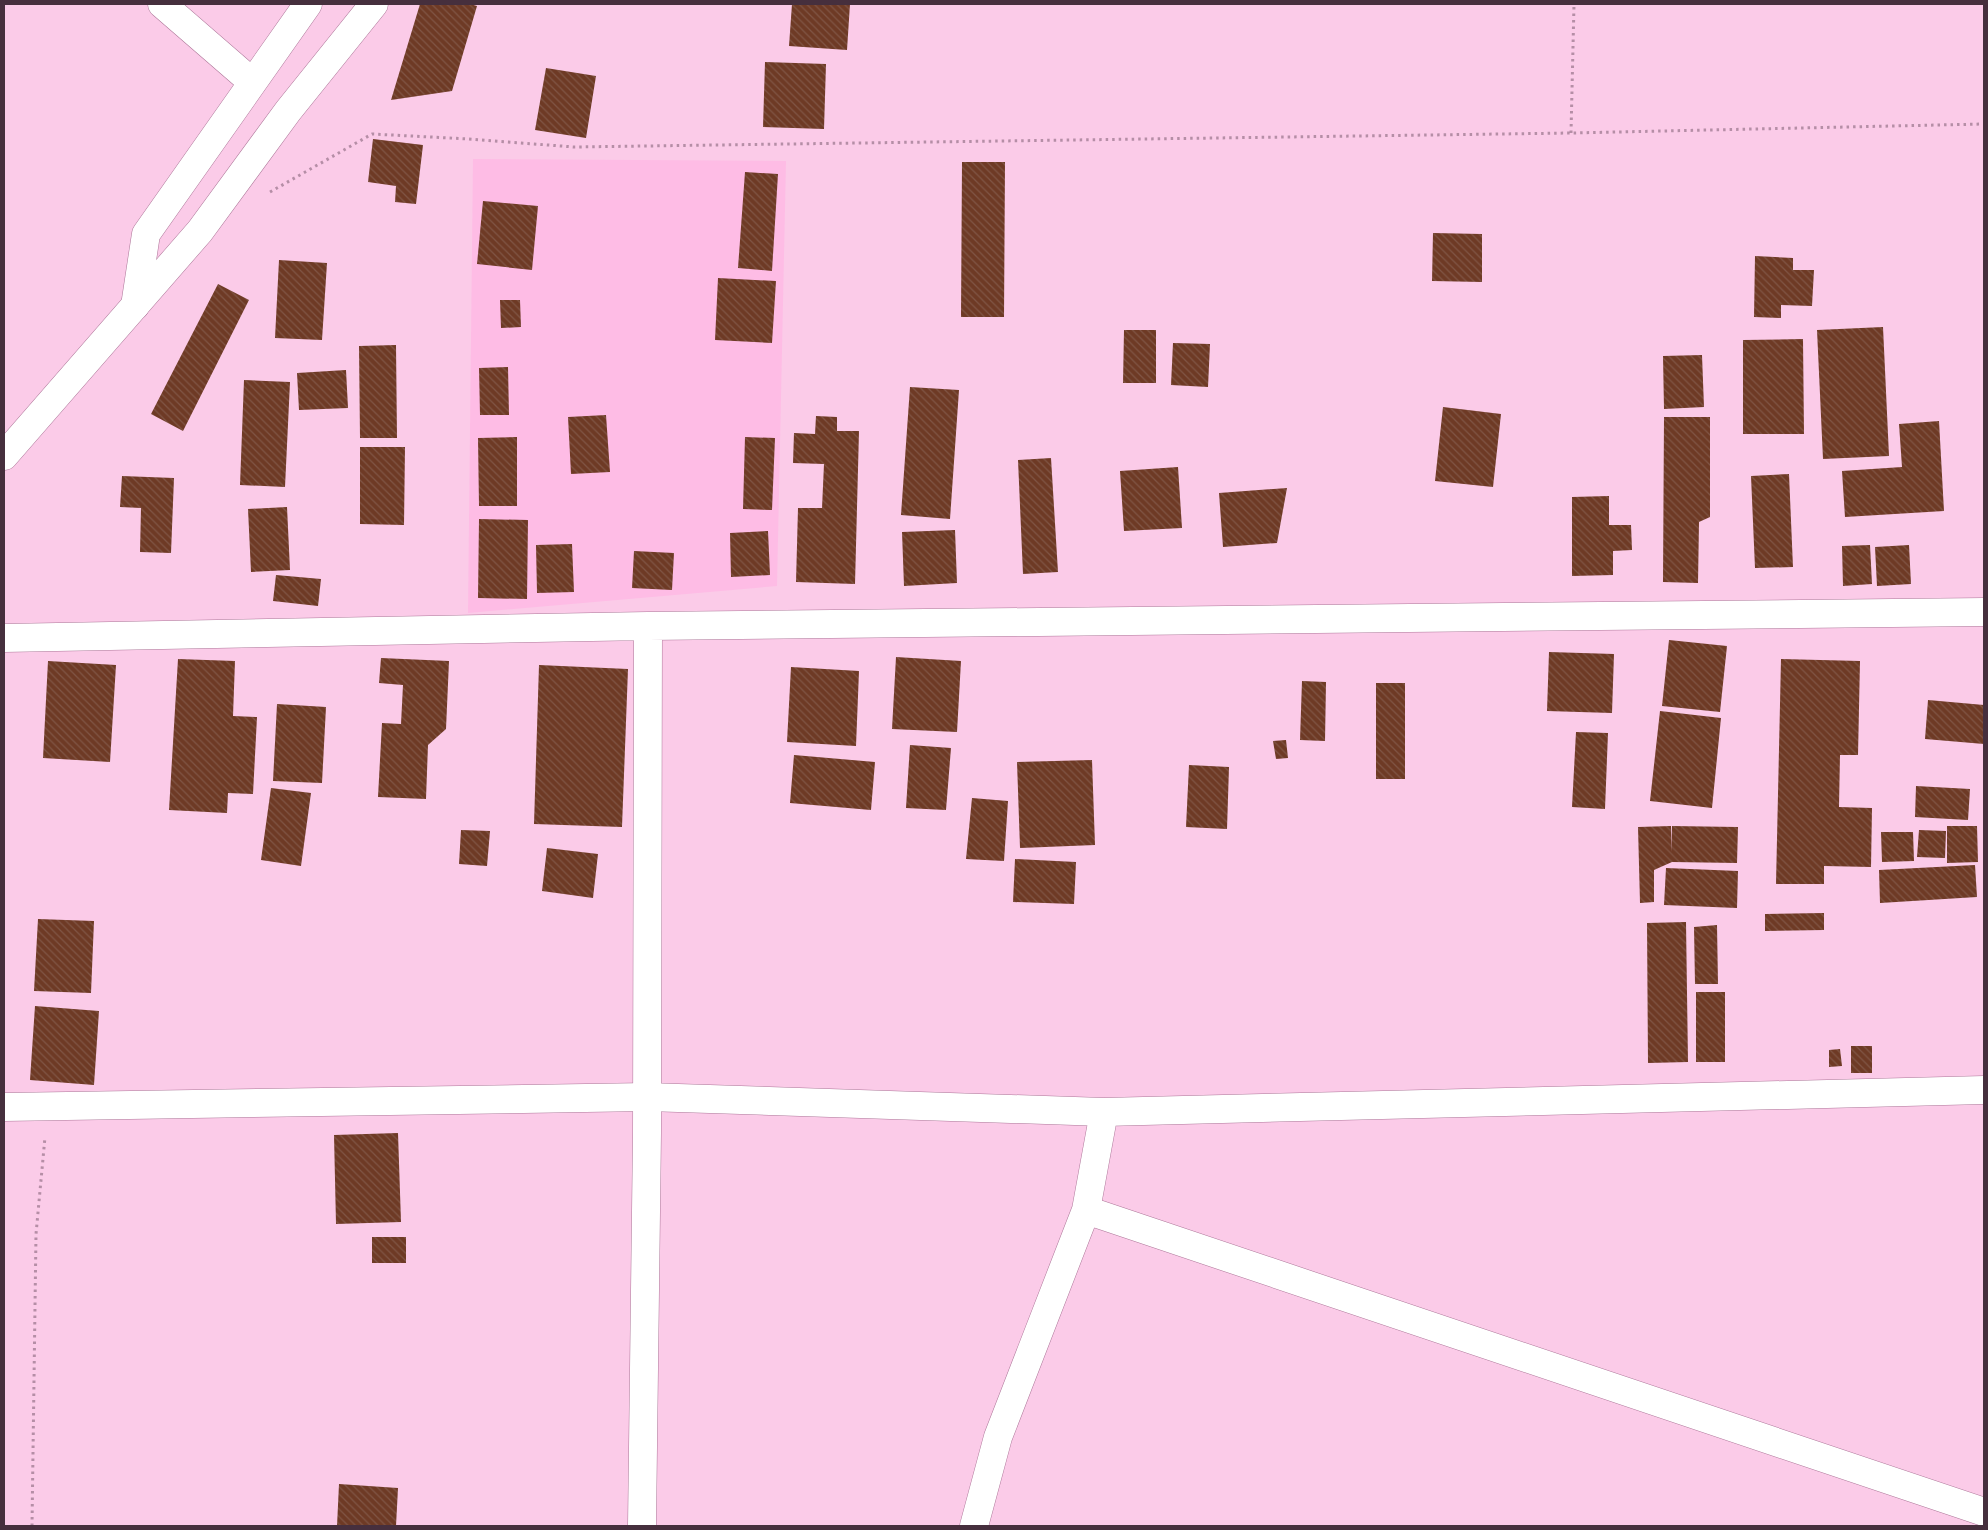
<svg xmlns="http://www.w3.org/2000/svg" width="1988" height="1530" font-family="'Titillium Web',sans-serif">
<defs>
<pattern id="building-back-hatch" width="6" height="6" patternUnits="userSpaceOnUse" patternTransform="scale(1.25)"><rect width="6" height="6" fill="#6e3a25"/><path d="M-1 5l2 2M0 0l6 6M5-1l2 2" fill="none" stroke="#805545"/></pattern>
</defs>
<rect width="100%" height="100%" fill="#fbcbe8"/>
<!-- built -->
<path fill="#febce5" d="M 473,159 L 786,161 L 777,586 L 468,613 Z"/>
<!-- building -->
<path fill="url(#building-back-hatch)" d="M 420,4 L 470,4 L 477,6 L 452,91 L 391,100 Z
M 792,4 L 850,4 L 847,50 L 789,46 Z
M 765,62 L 826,64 L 824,129 L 763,127 Z
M 546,68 L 596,76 L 586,138 L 535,130 Z
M 373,139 L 423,145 L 416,204 L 395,202 L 396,186 L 368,182 Z
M 962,162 L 1005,162 L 1004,317 L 961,317 Z
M 745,172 L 778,174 L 772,271 L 738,268 Z
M 483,201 L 538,206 L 532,270 L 477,264 Z
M 1433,233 L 1482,234 L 1482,282 L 1432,281 Z
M 1755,256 L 1793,258 L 1793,270 L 1814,270 L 1812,306 L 1781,305 L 1781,318 L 1754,317 Z
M 279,260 L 327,263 L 322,340 L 275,338 Z
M 718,278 L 776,281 L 772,343 L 715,340 Z
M 218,284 L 249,300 L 183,431 L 151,414 Z
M 500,300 L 520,300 L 521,327 L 501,328 Z
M 1883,327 L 1889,456 L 1823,459 L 1817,330 Z
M 1124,330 L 1156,330 L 1156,383 L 1123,383 Z
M 1803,339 L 1804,434 L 1743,434 L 1743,340 Z
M 1173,343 L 1210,344 L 1208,387 L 1171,385 Z
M 396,345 L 397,438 L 360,438 L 359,346 Z
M 1702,355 L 1704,407 L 1664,409 L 1663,356 Z
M 508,367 L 509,415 L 480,415 L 479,368 Z
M 346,370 L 348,408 L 299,410 L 297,373 Z
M 244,380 L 290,382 L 285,487 L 240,485 Z
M 910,387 L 959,390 L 950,519 L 901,515 Z
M 1443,407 L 1501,414 L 1493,487 L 1435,481 Z
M 606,415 L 610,472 L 571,474 L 568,417 Z
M 816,416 L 837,417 L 837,431 L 859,431 L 855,584 L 796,582 L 798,508 L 822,508 L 824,464 L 793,463 L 794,433 L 815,434 Z
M 1664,417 L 1710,417 L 1710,517 L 1699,522 L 1698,583 L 1663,582 Z
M 1939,421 L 1944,511 L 1845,517 L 1842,471 L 1902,467 L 1899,424 Z
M 517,437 L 517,506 L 479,506 L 478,438 Z
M 745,437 L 775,438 L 772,510 L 743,509 Z
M 360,447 L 405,447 L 404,525 L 360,524 Z
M 1051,458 L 1058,572 L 1023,574 L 1018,460 Z
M 1178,467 L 1182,528 L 1124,531 L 1120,471 Z
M 1789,474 L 1793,567 L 1755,568 L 1751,476 Z
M 122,476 L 174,478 L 171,553 L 140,552 L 141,508 L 120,507 Z
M 1287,488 L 1277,543 L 1223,547 L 1219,493 Z
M 1609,496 L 1609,525 L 1631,525 L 1632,550 L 1613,551 L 1613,575 L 1572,576 L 1572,497 Z
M 287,507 L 290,570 L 251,572 L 248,509 Z
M 479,519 L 528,520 L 527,599 L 478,598 Z
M 955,530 L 957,583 L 904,586 L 902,532 Z
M 768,531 L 770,575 L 731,577 L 730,533 Z
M 572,544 L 574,592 L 537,593 L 536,545 Z
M 1870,545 L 1872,584 L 1843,586 L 1842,546 Z
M 1909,545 L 1911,584 L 1877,586 L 1875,547 Z
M 634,551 L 674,553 L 672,590 L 632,588 Z
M 276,575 L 321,579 L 318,606 L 273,601 Z
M 1669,640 L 1727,646 L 1720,712 L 1662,706 Z
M 1549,652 L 1614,654 L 1612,713 L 1547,711 Z
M 896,657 L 961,661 L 957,732 L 892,729 Z
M 381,658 L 449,661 L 446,729 L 428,745 L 426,799 L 378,797 L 382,723 L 401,724 L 403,685 L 379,683 Z
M 178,659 L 235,661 L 233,716 L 257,717 L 253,794 L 228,793 L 227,813 L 169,810 Z
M 1781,659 L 1860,661 L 1858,755 L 1840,755 L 1839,807 L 1872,808 L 1871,867 L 1824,866 L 1824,884 L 1776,884 Z
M 48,661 L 116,665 L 110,762 L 43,758 Z
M 539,665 L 628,669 L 622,827 L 534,824 Z
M 791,667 L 859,671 L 856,746 L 787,742 Z
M 1302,681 L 1326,682 L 1325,741 L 1300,740 Z
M 1376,683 L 1405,683 L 1405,779 L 1376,779 Z
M 1928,700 L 1984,705 L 1984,744 L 1925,739 Z
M 277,704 L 326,707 L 322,783 L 273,781 Z
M 1660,711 L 1721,718 L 1712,808 L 1650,801 Z
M 1576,732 L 1608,733 L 1605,809 L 1572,807 Z
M 1286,740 L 1288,758 L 1276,759 L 1273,741 Z
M 910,745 L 951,748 L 946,810 L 906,808 Z
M 794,755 L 875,762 L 871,810 L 790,803 Z
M 1092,760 L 1095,845 L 1020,848 L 1017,762 Z
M 1189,765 L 1229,767 L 1227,829 L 1186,827 Z
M 1916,786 L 1970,789 L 1968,820 L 1915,817 Z
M 271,788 L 311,793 L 301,866 L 261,860 Z
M 972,798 L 1008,801 L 1004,861 L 966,859 Z
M 1671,826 L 1671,852 L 1672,826 L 1738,827 L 1737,863 L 1672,862 L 1654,870 L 1654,902 L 1640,903 L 1638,827 Z
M 1947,826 L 1977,826 L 1978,862 L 1947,863 Z
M 461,830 L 490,831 L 487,866 L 459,864 Z
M 1919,830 L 1946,831 L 1945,858 L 1917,857 Z
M 1881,832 L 1913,832 L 1914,861 L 1882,862 Z
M 547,848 L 598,854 L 593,898 L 542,891 Z
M 1015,859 L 1076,862 L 1074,904 L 1013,902 Z
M 1975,865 L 1977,897 L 1880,903 L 1879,870 Z
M 1666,868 L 1738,871 L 1737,908 L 1664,905 Z
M 1824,913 L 1824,930 L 1765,931 L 1765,914 Z
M 38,919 L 94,921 L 91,993 L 34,991 Z
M 1686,922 L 1688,1062 L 1648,1063 L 1647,923 Z
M 1717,925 L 1718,984 L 1695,984 L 1694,927 Z
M 1696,992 L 1725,992 L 1725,1062 L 1696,1062 Z
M 35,1006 L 99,1011 L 94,1085 L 30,1080 Z
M 1851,1046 L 1872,1046 L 1872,1073 L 1851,1073 Z
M 1840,1049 L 1842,1066 L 1829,1067 L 1829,1050 Z
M 398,1133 L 401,1222 L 336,1224 L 334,1135 Z
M 372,1237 L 406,1237 L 406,1263 L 372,1263 Z
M 339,1484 L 398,1488 L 396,1526 L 337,1526 Z"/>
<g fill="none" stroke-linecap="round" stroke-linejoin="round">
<!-- minor casing -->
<g stroke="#ad7799" stroke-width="29">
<path id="minor" d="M 162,4 L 252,82
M 135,306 L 146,234 L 308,4
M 4,1107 L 647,1097 L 1104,1112 L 1984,1090
M 1086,1210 L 1984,1512
M 974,1526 L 998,1437 L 1086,1210 L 1104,1112"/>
</g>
<!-- tertiary casing -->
<g stroke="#ad7799" stroke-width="29">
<path id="tertiary" d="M 4,456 L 200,231 L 288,111 L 374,4
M 4,638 L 648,626 L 1984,612
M 642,1526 L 647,1133 L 648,626"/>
</g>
<!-- path -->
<path stroke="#b58ea6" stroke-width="3" stroke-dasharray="2.5 4" stroke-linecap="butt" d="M 1571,133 L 1574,4
M 270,192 L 372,134 L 469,139 L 574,147 L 1571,133 L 1984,124
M 32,1526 L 36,1234 L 45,1137"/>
<!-- minor -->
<use href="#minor" stroke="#fff" stroke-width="28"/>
<!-- tertiary -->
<use href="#tertiary" stroke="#fff" stroke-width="28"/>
</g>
<!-- border -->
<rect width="1988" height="1530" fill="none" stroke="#462f3d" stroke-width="10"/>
</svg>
